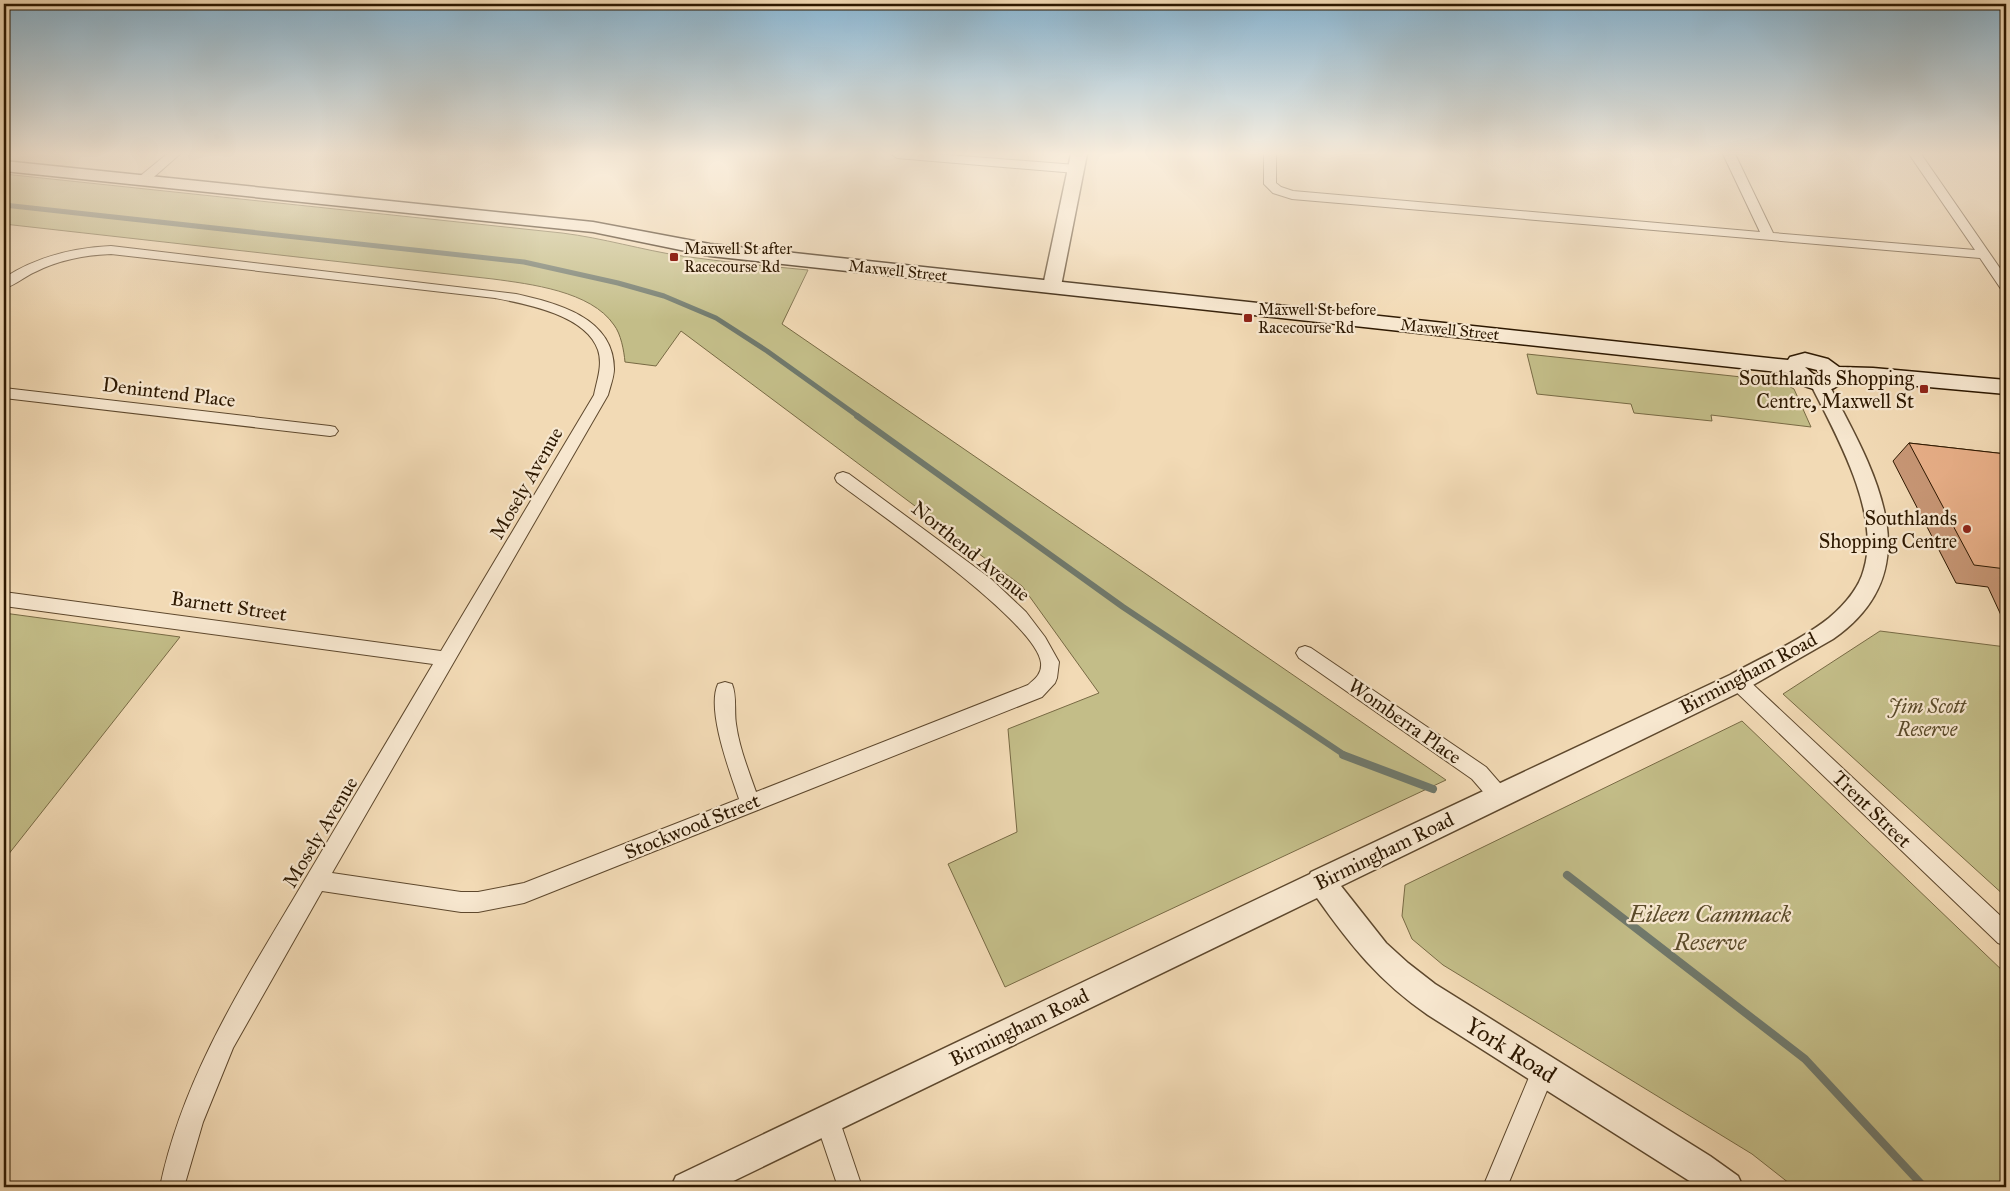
<svg xmlns="http://www.w3.org/2000/svg" width="2010" height="1191" font-family="'IM FELL Great Primer',serif">
<rect width="100%" height="100%" fill="#f2dab5"/>
<filter id="stains"><feTurbulence type="fractalNoise" baseFrequency=".004" numOctaves="4"/><feColorMatrix values="0 0 0 0 .2 0 0 0 0 .09 0 0 0 0 .02 0 0 0 .5 -.17"/></filter>
<radialGradient id="worn" r=".72"><stop offset=".6" stop-color="#630" stop-opacity="0"/><stop offset="1" stop-color="#630" stop-opacity=".3"/></radialGradient>
<!-- green -->
<path fill="#c3bd88" stroke="#786a44" d="M 4,174 L 562,233 C 603,238 642,250 682,256 C 724,262 766,266 808,270 L 782,324 L 1446,780 L 1005,987 L 948,864 L 1017,832 L 1008,729 L 1099,693 L 1022,586 L 681,331 L 656,366 L 625,362 C 624,351 621,334 614,325 C 591,291 530,284 493,279 L 4,224 Z
M 1527,354 L 1779,381 L 1794,389 L 1811,427 L 1711,415 L 1712,421 L 1634,413 L 1631,404 L 1537,394 Z
M 4,613 L 180,637 L 4,860 Z
M 1880,631 L 2006,647 L 2006,897 L 1783,694 Z
M 1742,721 L 2006,974 L 2006,1187 L 1794,1187 L 1752,1154 L 1443,965 L 1412,939 L 1402,916 L 1405,885 Z"/>
<g fill="none" stroke-linecap="round" stroke-linejoin="round">
<!-- stream-far2 -->
<path stroke="#70796c" stroke-width="5" d="M 4,205 L 524,262 L 618,283 L 664,296 L 716,318 L 767,351 L 859,417"/>
<!-- stream-far1 -->
<path stroke="#70796c" stroke-width="6" d="M 857,416 L 1123,607 L 1346,756"/>
<!-- stream -->
<path stroke="#70796c" stroke-width="8" d="M 1343,755 L 1433,789
M 1567,875 L 1805,1059 L 1924,1187"/>
<!-- minor casing -->
<g stroke="#5e482d" stroke-width="2">
<path id="minor" d="M 167,154 L 180,154 L 147,183 L 139,183 L 137,180 L 139,177 Z
M 891,154 L 935,154 L 1076,165 L 1082,169 L 1076,173 L 897,158 Z
M 1264,154 L 1276,154 L 1276,183 L 1281,187 L 1293,191 L 1760,232 L 1723,154 L 1735,154 L 1773,233 L 1975,250 L 1909,154 L 1921,154 L 2006,277 L 2006,290 L 2001,289 L 1980,258 L 1292,199 L 1273,193 L 1264,184 Z
M 111,246 L 516,294 C 556,303 614,317 614,369 C 614,377 610,387 608,395 L 332,873 L 461,892 L 478,892 L 524,883 L 739,799 C 730,772 706,710 718,684 L 725,682 L 732,684 C 737,696 734,711 736,724 C 739,747 748,769 756,792 L 1028,685 C 1035,679 1042,674 1041,663 C 1037,622 875,511 837,482 L 835,478 L 837,474 L 843,472 L 849,474 L 991,579 L 1026,612 L 1045,637 L 1059,662 L 1057,678 L 1055,683 L 1042,697 L 524,903 L 478,912 L 461,912 L 322,891 L 233,1048 L 203,1122 L 184,1187 L 160,1187 C 182,1081 239,990 294,898 C 340,820 387,742 433,664 L 4,606 L 4,592 L 441,651 L 594,395 C 597,380 603,365 598,350 C 586,315 526,304 495,298 L 111,254 C 84,255 59,260 35,272 C 25,276 15,286 4,288 L 4,278 C 36,257 72,248 111,246 Z
M 4,388 L 330,426 L 335,427 L 338,431 L 335,435 L 330,436 L 4,398 Z
M 1305,646 L 1311,648 L 1486,767 L 1506,790 L 1509,796 L 1506,802 L 1499,805 L 1492,802 L 1472,779 L 1299,658 L 1296,653 L 1299,648 Z
M 1738,674 L 1745,677 L 2006,921 L 2006,946 L 1998,943 L 1731,687 L 1729,682 L 1731,677 Z
M 1543,1059 L 1551,1063 L 1555,1071 L 1507,1187 L 1483,1187 L 1535,1063 Z
M 827,1107 L 836,1110 L 862,1187 L 838,1187 L 815,1119 L 818,1110 Z"/>
</g>
<!-- tertiary casing -->
<g stroke="#5e482d" stroke-width="3">
<path id="tertiary" d="M 1071,154 L 1087,154 L 1061,286 L 1058,290 L 1052,291 L 1046,290 L 1043,286 Z
M 1819,377 L 1826,379 L 1828,383 C 1872,467 1935,568 1833,639 L 1746,689 L 1341,886 L 1386,943 L 1408,963 L 1435,984 L 1710,1156 L 1738,1176 L 1743,1187 L 1699,1187 L 1428,1015 C 1379,981 1351,946 1317,898 L 721,1187 L 671,1187 L 676,1176 L 1310,874 L 1311,872 L 1730,675 C 1762,657 1800,641 1829,618 C 1844,605 1859,589 1864,569 C 1881,512 1835,433 1810,383 L 1812,379 Z"/>
</g>
<!-- secondary casing -->
<g stroke="#2d1800" stroke-width="3">
<path id="secondary" d="M 4,161 L 593,222 L 710,244 L 1788,360 L 1790,357 L 1805,353 L 1828,359 L 1839,367 L 1873,368 L 2006,380 L 2006,394 L 1873,382 L 1842,381 C 1831,399 1797,387 1787,373 L 710,256 L 593,232 L 4,171 ZM 1805,367 L 1817,370 L 1822,376 L 1813,374 Z"/>
</g>
<!-- minor -->
<use href="#minor" fill="#f7e7cf" fill-rule="evenodd"/>
<!-- tertiary -->
<use href="#tertiary" fill="#f7e7cf" fill-rule="evenodd"/>
<!-- secondary -->
<use href="#secondary" fill="#f7e7cf" fill-rule="evenodd"/>
</g>
<!-- wall -->
<path fill="#c89776" stroke="#2d1800" d="M 1909,443 L 2006,454 L 2006,626 L 1988,587 L 1956,583 L 1893,461 Z"/>
<!-- building -->
<path fill="#e9b089" stroke="#2d1800" d="M 1909,443 L 2006,454 L 2006,569 L 1974,565 Z"/>
<!-- sky -->
<linearGradient id="sky" x2="0" y2="1"><stop stop-color="#89b6d3"/><stop offset="0.48" stop-color="#f9eede"/><stop offset="1" stop-color="#f9eede" stop-opacity="0"/></linearGradient>
<rect width="2010" height="320" fill="url(#sky)"/>
<!-- markers -->
<g fill="#8f2418" stroke="#f7e7cf" stroke-width="2">
<rect x="669" y="252" width="10" height="10" rx="2.5"/>
<rect x="1243" y="313" width="10" height="10" rx="2.5"/>
<rect x="1919" y="384" width="10" height="10" rx="2.5"/>
<circle cx="1967" cy="529" r="5"/>
</g>
<g text-anchor="middle" stroke-width="4.5" stroke-linejoin="round" paint-order="stroke">
<!-- far-poi labels -->
<g font-size="16" fill="#2d1800" stroke="#f7e7cf" text-anchor="start">
<text x="684" y="254">Maxwell St after<tspan x="684" dy="18">Racecourse Rd</tspan></text>
<text x="1258" y="315">Maxwell St before<tspan x="1258" dy="18">Racecourse Rd</tspan></text>
</g>
<!-- far-street labels -->
<g font-size="16" fill="#2d1800" stroke="#f7e7cf">
<text transform="translate(898 270) rotate(6)" y="6">Maxwell Street</text>
<text transform="translate(1450 329) rotate(6)" y="6">Maxwell Street</text>
</g>
<!-- poi labels -->
<g font-size="20" fill="#2d1800" stroke="#f7e7cf" text-anchor="end">
<text x="1914" y="385">Southlands Shopping<tspan x="1914" dy="23">Centre, Maxwell St</tspan></text>
<text x="1957" y="525">Southlands<tspan x="1957" dy="23">Shopping Centre</tspan></text>
</g>
<!-- street labels -->
<g font-size="20" fill="#2d1800" stroke="#f7e7cf">
<text transform="translate(169 392) rotate(7)" y="7">Denintend Place</text>
<text transform="translate(526 483) rotate(-60)" y="7">Mosely Avenue</text>
<text transform="translate(971 551) rotate(39)" y="7">Northend Avenue</text>
<text transform="translate(229 606) rotate(8)" y="7">Barnett Street</text>
<text transform="translate(1748 673) rotate(-28)" y="7">Birmingham Road</text>
<text transform="translate(1405 721) rotate(35)" y="7">Womberra Place</text>
<text transform="translate(1872 809) rotate(44)" y="7">Trent Street</text>
<text transform="translate(692 826) rotate(-22)" y="7">Stockwood Street</text>
<text transform="translate(320 832) rotate(-59)" y="7">Mosely Avenue</text>
<text transform="translate(1384 851) rotate(-26)" y="7">Birmingham Road</text>
<text transform="translate(1019 1027) rotate(-26)" y="7">Birmingham Road</text>
</g>
<!-- park labels -->
<g font-size="20" font-style="italic" fill="#5a4a29" stroke="#f7e7cf">
<text x="1927" y="713">Jim Scott<tspan x="1927" dy="23">Reserve</tspan></text>
</g>
<!-- near-park labels -->
<g font-size="24" font-style="italic" fill="#5a4a29" stroke="#f7e7cf">
<text x="1710" y="922">Eileen Cammack<tspan x="1710" dy="28">Reserve</tspan></text>
</g>
<!-- near-street labels -->
<g font-size="24" fill="#2d1800" stroke="#f7e7cf">
<text transform="translate(1511 1050) rotate(32)" y="8">York Road</text>
</g>
</g>
<!-- margin -->
<rect width="2010" height="1191" fill="none" stroke="#f2dab5" stroke-width="20"/>
<rect x="5" y="5" width="2000" height="1181" fill="none" stroke="#2d1800" stroke-width="2.5"/>
<rect x="10" y="10" width="1990" height="1171" fill="none" stroke="#2d1800"/>
<rect width="100%" height="100%" filter="url(#stains)"/>
<rect width="100%" height="100%" fill="url(#worn)"/>
</svg>
